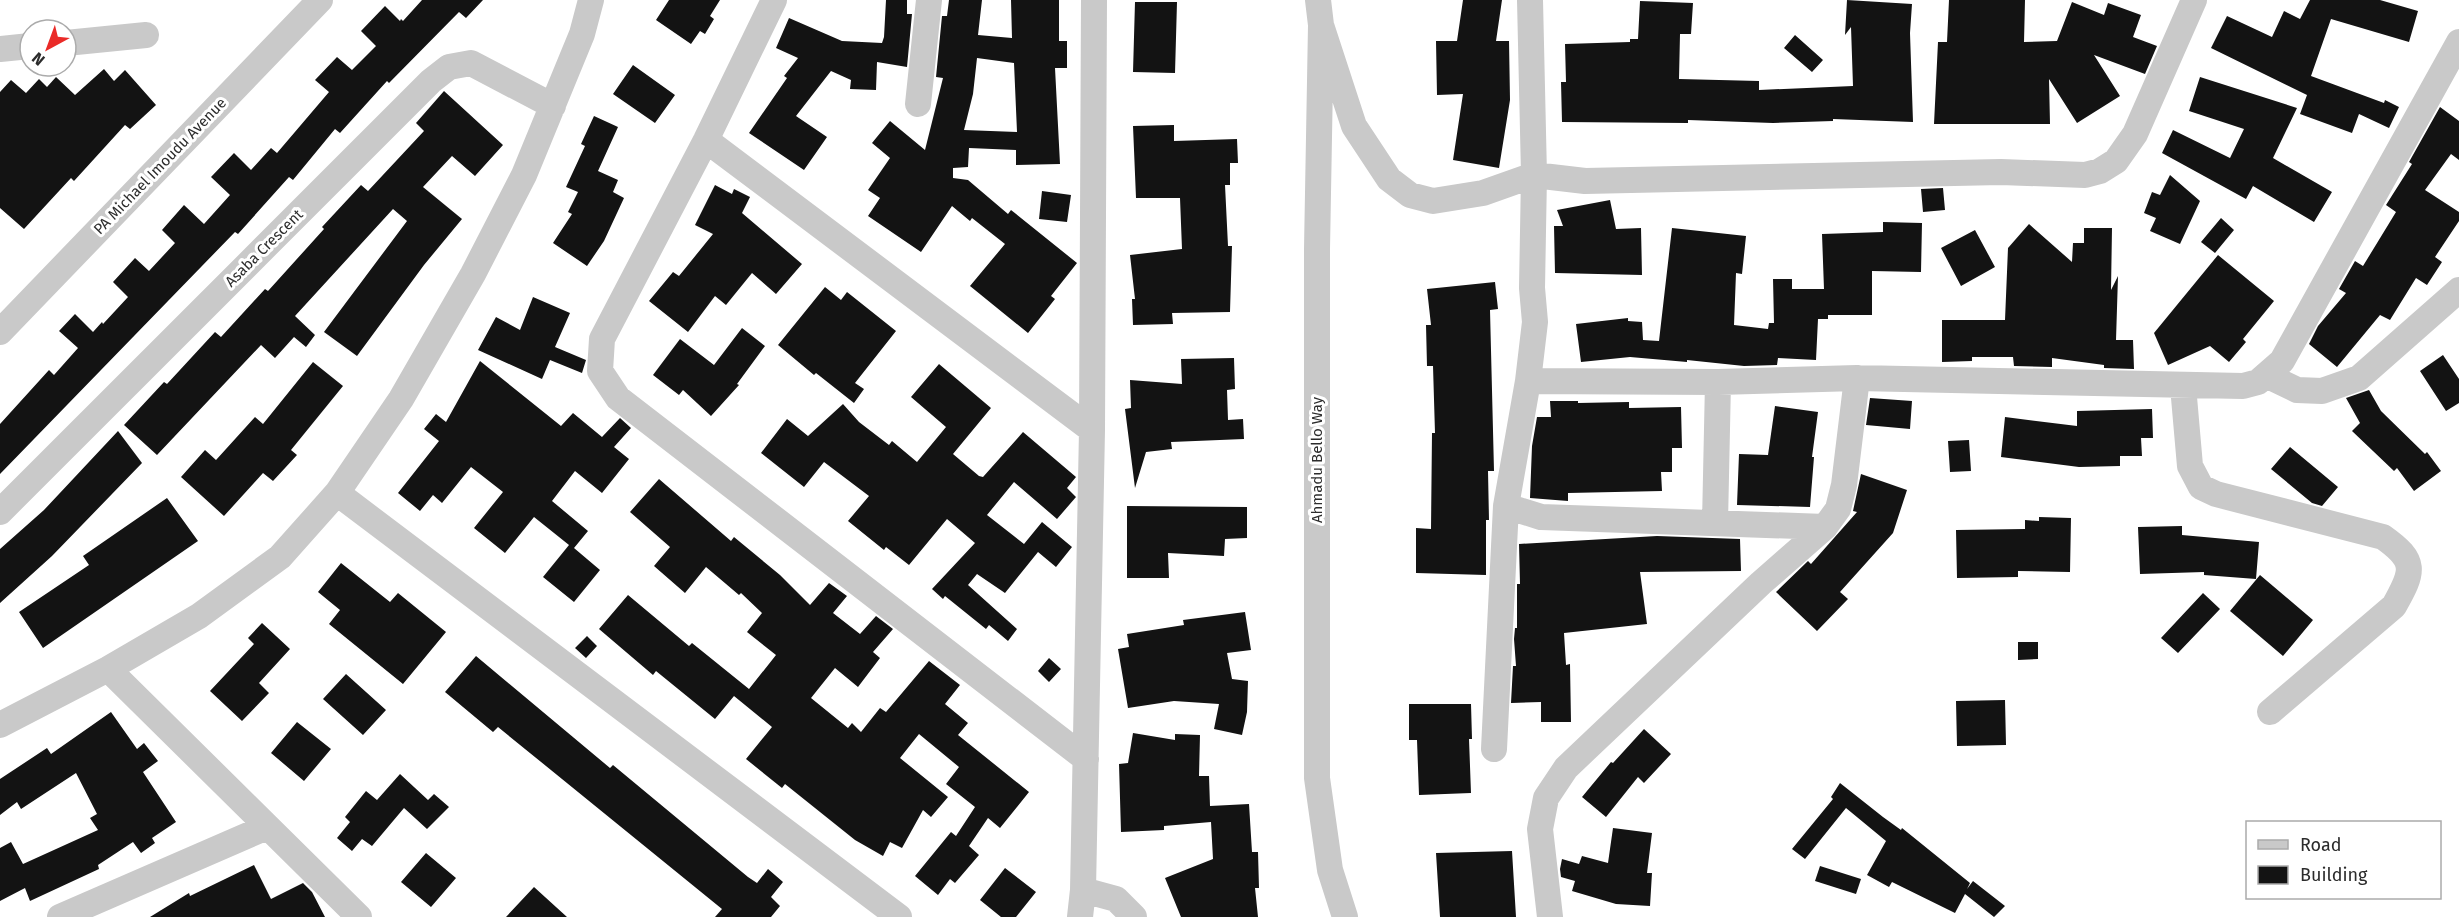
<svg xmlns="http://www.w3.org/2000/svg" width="2459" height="917" font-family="'Fira Sans',sans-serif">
<rect width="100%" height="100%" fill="#fff"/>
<!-- building -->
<path fill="#131313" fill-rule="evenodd" d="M 422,0 L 483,0 L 466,18 L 459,12 L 389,83 L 387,81 L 340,133 L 335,129 L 293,180 L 289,177 L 238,234 L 235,232 L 0,474 L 0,424 L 49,370 L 54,375 L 78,348 L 59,331 L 75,314 L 93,332 L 102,322 L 103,324 L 128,297 L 113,282 L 135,258 L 149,271 L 175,243 L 162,230 L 184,205 L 204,224 L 230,195 L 211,177 L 234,153 L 251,170 L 271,148 L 277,153 L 329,92 L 315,80 L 337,57 L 352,70 L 376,46 L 361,31 L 385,6 L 400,21 L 401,19 L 403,21 Z
M 669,0 L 720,0 L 710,16 L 714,19 L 705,34 L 700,31 L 691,44 L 656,20 Z
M 886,0 L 907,0 L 907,14 L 912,14 L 907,67 L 877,62 L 876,90 L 850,89 L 851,80 L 831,71 L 796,116 L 827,137 L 804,170 L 749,133 L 787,78 L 784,76 L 798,58 L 776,48 L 789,18 L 842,41 L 882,43 L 884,37 Z
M 949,0 L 982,0 L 978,35 L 1012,38 L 1011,0 L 1059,0 L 1059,41 L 1067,41 L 1067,68 L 1055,68 L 1060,164 L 1016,165 L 1016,150 L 969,148 L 968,167 L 953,168 L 953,178 L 968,180 L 1008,214 L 1011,210 L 1077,263 L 1051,296 L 1055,299 L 1028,333 L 970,286 L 1005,244 L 972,218 L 970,221 L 952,206 L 921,252 L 868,216 L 880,198 L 868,190 L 890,158 L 872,143 L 890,121 L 925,150 L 943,78 L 936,77 L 942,16 L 947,16 ZM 977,58 L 1014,63 L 1017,132 L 964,130 L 973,94 Z
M 1463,0 L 1502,0 L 1496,41 L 1509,41 L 1510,100 L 1499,168 L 1453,160 L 1463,94 L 1437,95 L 1436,41 L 1457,41 Z
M 1847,0 L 1912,4 L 1910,33 L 1913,122 L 1833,119 L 1833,121 L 1773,123 L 1688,120 L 1688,123 L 1562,122 L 1561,82 L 1566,82 L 1565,44 L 1630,42 L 1630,39 L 1638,39 L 1640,1 L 1693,3 L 1691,34 L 1680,34 L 1679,79 L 1759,81 L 1759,90 L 1853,86 L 1851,27 L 1845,35 Z
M 1949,0 L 2025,0 L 2024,42 L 2057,41 L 2072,2 L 2104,15 L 2108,3 L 2141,15 L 2133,37 L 2157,46 L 2145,74 L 2094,55 L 2120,96 L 2077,123 L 2049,79 L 2050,124 L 1934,124 L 1938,42 L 1947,42 Z
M 2310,0 L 2380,0 L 2418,11 L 2409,42 L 2331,19 L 2311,76 L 2384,103 L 2385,100 L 2399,107 L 2389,128 L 2359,114 L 2352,133 L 2300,114 L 2307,95 L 2211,48 L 2227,16 L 2272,37 L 2284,11 L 2300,19 Z
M 1135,2 L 1177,2 L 1175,73 L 1133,72 Z
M 1795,35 L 1823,60 L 1812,72 L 1784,48 Z
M 633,65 L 675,95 L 655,123 L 613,94 Z
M 104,69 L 114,81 L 125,70 L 156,105 L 130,129 L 125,125 L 74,181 L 71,178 L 24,229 L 0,208 L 0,92 L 11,80 L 26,93 L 39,79 L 47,87 L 56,77 L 75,95 Z
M 2200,77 L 2297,108 L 2273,158 L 2332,192 L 2314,222 L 2253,186 L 2246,199 L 2162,153 L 2173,130 L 2230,158 L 2244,129 L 2189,111 Z
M 444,91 L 503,145 L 475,176 L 452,156 L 423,187 L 462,219 L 424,265 L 357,356 L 324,332 L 407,221 L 393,209 L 295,316 L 315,335 L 306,347 L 294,337 L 275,358 L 261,345 L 157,455 L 124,425 L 164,382 L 167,384 L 215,332 L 221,337 L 265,289 L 268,291 L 324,229 L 322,227 L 361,185 L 368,191 L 424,131 L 416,123 Z
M 2440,107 L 2459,121 L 2459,160 L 2451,154 L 2425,190 L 2459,212 L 2459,221 L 2435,257 L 2442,262 L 2427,285 L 2416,278 L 2390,320 L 2380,315 L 2337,367 L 2309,344 L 2318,326 L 2346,293 L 2339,289 L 2355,261 L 2363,266 L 2396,212 L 2386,205 L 2412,164 L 2409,162 Z
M 594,116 L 618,127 L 598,171 L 618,180 L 613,192 L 624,198 L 604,241 L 587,266 L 553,243 L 572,214 L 568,212 L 578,192 L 566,187 L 585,146 L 581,144 Z
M 1174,125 L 1174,141 L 1237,139 L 1238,163 L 1230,163 L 1230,185 L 1225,185 L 1228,246 L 1232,246 L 1230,312 L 1172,313 L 1173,324 L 1133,325 L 1132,299 L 1135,299 L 1130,255 L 1182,249 L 1180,198 L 1136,198 L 1133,126 Z
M 2170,175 L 2200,201 L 2180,244 L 2150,231 L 2156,218 L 2144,213 L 2152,192 L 2160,195 Z
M 715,185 L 732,194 L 734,189 L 750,197 L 742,213 L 802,264 L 776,294 L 752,273 L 726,305 L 715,296 L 688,332 L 649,301 L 673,272 L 679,276 L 713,234 L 695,225 Z
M 1943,188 L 1945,210 L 1923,212 L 1921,189 Z
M 1042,191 L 1071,195 L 1067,222 L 1039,219 Z
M 1610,200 L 1616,229 L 1641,228 L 1642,275 L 1555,273 L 1554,226 L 1563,226 L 1557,210 Z
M 2221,218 L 2234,230 L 2215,253 L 2201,242 Z
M 1883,222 L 1922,223 L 1921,272 L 1872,271 L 1872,315 L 1828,315 L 1828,319 L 1818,319 L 1816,360 L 1778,358 L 1777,365 L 1744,366 L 1687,360 L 1687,362 L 1630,357 L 1581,362 L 1576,324 L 1628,318 L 1628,321 L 1642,322 L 1643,340 L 1659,341 L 1672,228 L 1746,236 L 1742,274 L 1736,273 L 1734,325 L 1768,329 L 1769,323 L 1774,323 L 1773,279 L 1792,279 L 1792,289 L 1824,289 L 1822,234 L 1883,232 Z
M 2029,224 L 2072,262 L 2073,243 L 2084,243 L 2084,228 L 2112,228 L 2111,290 L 2118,276 L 2116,340 L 2133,340 L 2134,369 L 2104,368 L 2104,365 L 2052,358 L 2052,367 L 2014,366 L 2013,357 L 1972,357 L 1972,361 L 1942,362 L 1942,320 L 2005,320 L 2008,248 Z
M 1975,230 L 1995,267 L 1961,286 L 1941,248 Z
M 2218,255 L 2274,301 L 2243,339 L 2246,342 L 2229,362 L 2210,346 L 2168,365 L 2154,333 Z
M 1495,282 L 1498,309 L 1490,310 L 1494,471 L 1488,471 L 1489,520 L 1486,520 L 1486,575 L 1416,573 L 1416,528 L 1431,529 L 1432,433 L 1435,433 L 1433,366 L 1427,366 L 1426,325 L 1431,325 L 1427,289 Z
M 825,287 L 841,300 L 847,292 L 896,331 L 855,383 L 864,389 L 854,403 L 816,373 L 814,375 L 778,345 Z
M 533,297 L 570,313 L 555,347 L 586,360 L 582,373 L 550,360 L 542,379 L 478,350 L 496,317 L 520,330 Z
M 742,328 L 765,346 L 737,384 L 739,385 L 711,416 L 683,390 L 679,395 L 653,375 L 680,339 L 714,365 Z
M 2443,355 L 2459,379 L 2459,403 L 2446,411 L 2420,371 Z
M 1234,358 L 1235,389 L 1227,390 L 1228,420 L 1243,419 L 1244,439 L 1171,442 L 1172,449 L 1146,452 L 1135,488 L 1125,409 L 1131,408 L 1130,380 L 1182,384 L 1181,359 Z
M 480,361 L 561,426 L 573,413 L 602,437 L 620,418 L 631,428 L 614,447 L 629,459 L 602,493 L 575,471 L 552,501 L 588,531 L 574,548 L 600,570 L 574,602 L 543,577 L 569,545 L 534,517 L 505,553 L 474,528 L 503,492 L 471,467 L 442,503 L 433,495 L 420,511 L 398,493 L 439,441 L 424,429 L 436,414 L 446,422 Z
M 313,362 L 343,386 L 291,450 L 297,455 L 273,481 L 263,473 L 224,516 L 181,477 L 205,450 L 216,460 L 255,417 L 263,424 Z
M 939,364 L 991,408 L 953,454 L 979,476 L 983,477 L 1023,432 L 1076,477 L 1067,488 L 1076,497 L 1057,519 L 1014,482 L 987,515 L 1024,544 L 1042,522 L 1072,547 L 1056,567 L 1038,552 L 1005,593 L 977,574 L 968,585 L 1017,629 L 1008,641 L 989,625 L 986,629 L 945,596 L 943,599 L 932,589 L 975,543 L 947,519 L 909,565 L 886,547 L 884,550 L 848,521 L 869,496 L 824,462 L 804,487 L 761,453 L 787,419 L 808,436 L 843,404 L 859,422 L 889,445 L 892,441 L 917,462 L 946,427 L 911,397 Z
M 2369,390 L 2381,411 L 2425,454 L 2427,452 L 2441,471 L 2414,491 L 2397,468 L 2394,471 L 2352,431 L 2360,423 L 2346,398 Z
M 1870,398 L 1912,401 L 1910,429 L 1866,425 Z
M 1550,401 L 1578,401 L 1578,403 L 1629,402 L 1629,408 L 1681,407 L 1682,448 L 1672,448 L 1672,472 L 1661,472 L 1662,491 L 1568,493 L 1568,501 L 1530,498 L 1532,446 L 1537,417 L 1551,417 Z
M 1775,406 L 1818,412 L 1812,457 L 1814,457 L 1810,507 L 1737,505 L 1739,454 L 1768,455 Z
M 2152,409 L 2153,438 L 2141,438 L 2142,456 L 2120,456 L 2120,466 L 2079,467 L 2001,457 L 2005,417 L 2077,426 L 2077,411 Z
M 118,431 L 142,463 L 52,556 L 0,603 L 0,549 L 44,510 Z
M 1969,440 L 1971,471 L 1950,472 L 1948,441 Z
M 2290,447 L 2338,487 L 2322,506 L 2312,503 L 2271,469 Z
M 1861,474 L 1907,490 L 1893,533 L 1840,592 L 1848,599 L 1817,631 L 1776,592 L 1808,561 L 1811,564 L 1857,512 L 1853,511 Z
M 659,479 L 731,541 L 734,537 L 780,575 L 810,605 L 829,583 L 847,596 L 833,613 L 860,634 L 876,616 L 893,629 L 873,652 L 880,658 L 858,687 L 835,668 L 811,698 L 848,728 L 852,723 L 861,732 L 880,708 L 886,712 L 929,661 L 960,685 L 945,704 L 968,723 L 958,735 L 1029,792 L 1000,828 L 988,818 L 969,846 L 979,855 L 955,883 L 950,879 L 938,895 L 915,876 L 951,832 L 956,836 L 975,807 L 946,784 L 959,767 L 919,734 L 900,758 L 948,797 L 931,817 L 923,810 L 902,848 L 890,842 L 883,856 L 855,840 L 785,784 L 782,788 L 746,759 L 772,727 L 734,696 L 715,719 L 656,671 L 653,675 L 599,629 L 628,595 L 689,646 L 692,643 L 749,689 L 776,655 L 747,632 L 762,613 L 741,593 L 739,595 L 706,567 L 685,593 L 654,566 L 670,547 L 630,512 Z
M 167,498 L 198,541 L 43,648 L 19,612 L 89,565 L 83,556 Z
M 1127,506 L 1247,507 L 1247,538 L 1225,539 L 1224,556 L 1168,553 L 1169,578 L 1127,578 Z
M 2039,517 L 2071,518 L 2070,572 L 2018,571 L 2018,577 L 1957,578 L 1956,530 L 2025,529 L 2025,520 L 2039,521 Z
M 2182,526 L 2182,535 L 2259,542 L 2256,579 L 2204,575 L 2204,572 L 2140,574 L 2138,527 Z
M 1657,536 L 1740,539 L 1741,571 L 1640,572 L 1647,624 L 1564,633 L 1566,665 L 1570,664 L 1571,722 L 1541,722 L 1541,702 L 1511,703 L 1513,666 L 1516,666 L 1514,639 L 1515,628 L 1517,628 L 1517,584 L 1520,584 L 1519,544 Z
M 341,563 L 390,602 L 398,593 L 446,632 L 403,684 L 329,624 L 340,610 L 318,592 Z
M 2260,575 L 2313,620 L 2283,656 L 2230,611 Z
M 2203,593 L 2220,609 L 2178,653 L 2161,638 Z
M 1245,612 L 1251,650 L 1227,653 L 1232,679 L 1248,681 L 1247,712 L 1242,735 L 1214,729 L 1219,704 L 1174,701 L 1128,708 L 1118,649 L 1129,647 L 1127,634 L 1184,625 L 1183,620 Z
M 262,623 L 290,649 L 259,683 L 269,693 L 242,721 L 210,691 L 254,644 L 248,638 Z
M 587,636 L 597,646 L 586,658 L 575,648 Z
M 2018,642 L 2038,642 L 2038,659 L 2018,660 Z
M 476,656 L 610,768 L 613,765 L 748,877 L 757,883 L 768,869 L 783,882 L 771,897 L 780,906 L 771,917 L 715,917 L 722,909 L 498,727 L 493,732 L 445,692 Z
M 1049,658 L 1061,669 L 1049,682 L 1038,671 Z
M 346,674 L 386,710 L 363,735 L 323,699 Z
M 2005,700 L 2006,745 L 1957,746 L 1956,701 Z
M 1409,704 L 1471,704 L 1472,739 L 1469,739 L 1471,793 L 1419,795 L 1417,740 L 1409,740 Z
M 111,712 L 137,749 L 144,743 L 158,761 L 143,772 L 176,822 L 152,838 L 155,843 L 141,853 L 133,842 L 98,865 L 99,869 L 30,901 L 25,888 L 0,901 L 0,848 L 11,842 L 23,864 L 98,830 L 90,818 L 97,814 L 76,773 L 21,809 L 17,802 L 0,815 L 0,779 L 47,748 L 51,754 Z
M 297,722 L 331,749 L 304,781 L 271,753 Z
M 1644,729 L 1671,754 L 1644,783 L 1638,777 L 1606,817 L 1582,797 L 1611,762 L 1613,763 Z
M 1133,733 L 1175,740 L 1175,734 L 1200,735 L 1199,776 L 1209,776 L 1210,806 L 1249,804 L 1252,852 L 1258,852 L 1259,888 L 1255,888 L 1258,917 L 1181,917 L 1165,878 L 1213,859 L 1211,822 L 1164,826 L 1164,830 L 1121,832 L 1119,764 L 1128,763 Z
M 400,774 L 428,800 L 434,794 L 449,807 L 427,829 L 404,808 L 372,846 L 362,839 L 352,851 L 337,838 L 350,822 L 345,817 L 366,791 L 377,800 Z
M 1840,783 L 1883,817 L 1901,830 L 1902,828 L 1970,883 L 1967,889 L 1973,881 L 2005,906 L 1994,917 L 1965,894 L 1955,913 L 1892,882 L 1889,887 L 1867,875 L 1886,841 L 1846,808 L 1805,859 L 1792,849 L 1833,799 L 1831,797 Z
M 1613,828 L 1652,833 L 1647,873 L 1652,873 L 1650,906 L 1616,904 L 1572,891 L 1575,881 L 1561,877 L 1560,869 L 1562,859 L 1579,864 L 1582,856 L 1608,863 Z
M 1512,851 L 1516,917 L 1440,917 L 1436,853 Z
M 426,853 L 456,878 L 431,907 L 401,882 Z
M 254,865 L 271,899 L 303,883 L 312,892 L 325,917 L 150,917 L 189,893 L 190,896 Z
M 1820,866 L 1861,879 L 1856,894 L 1815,881 Z
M 1005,868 L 1036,892 L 1016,917 L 1001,917 L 980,900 Z
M 534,887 L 567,917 L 506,917 Z"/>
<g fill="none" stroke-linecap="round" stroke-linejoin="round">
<!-- minor -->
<path stroke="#c9c9c9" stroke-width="26" d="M 774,0 L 706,140 L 602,339 L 600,371 L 618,398 L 1086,759
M 1318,0 L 1321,25 L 1317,249 L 1317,778 L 1330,870 L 1345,917
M 1530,0 L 1534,175 L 1532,288 L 1535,322 L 1528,381 L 1506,506 L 1541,517 L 1825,527
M 1321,25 L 1354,126 L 1389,179 L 1410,195 L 1433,201 L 1483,193 L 1534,175 L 1585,181 L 2001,172 L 2085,175 L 2100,171 L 2116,161 L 2135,134 L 2194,0
M 66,43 L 146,35
M 0,49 L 30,46
M 918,104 L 929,0
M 706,140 L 1092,430
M 0,332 L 320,0
M 2266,375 L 2297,390 L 2322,391 L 2359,378 L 2459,290
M 1528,381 L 1718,382 L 1857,378 L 2243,386 L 2258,382 L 2282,361 L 2459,42
M 2183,386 L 2190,466 L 2201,487 L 2216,494 L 2383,537 C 2417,561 2414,571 2394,606 L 2270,712
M 337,493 L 899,917
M 0,512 L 431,81 L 449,67 L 471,63 L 553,106
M 1715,523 L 1718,382
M 108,669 L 359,917
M 0,725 L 108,669 L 199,616 L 280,557 L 337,493 L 401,399 L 473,274 L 524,175 L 582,34 L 591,0
M 1494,749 L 1506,506
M 1083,890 L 1116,899 L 1134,917
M 60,917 L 267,827
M 1080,917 L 1083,890 L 1092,430 L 1094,0
M 1550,917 L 1540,829 L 1546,798 L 1566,768 L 1761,583 L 1825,527 L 1838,509 L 1844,485 L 1857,378"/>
</g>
<g text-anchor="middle" stroke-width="6" stroke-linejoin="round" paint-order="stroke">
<!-- street labels -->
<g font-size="15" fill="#2c2c2c" stroke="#fff">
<text transform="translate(160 166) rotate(-46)" y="5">PA Michael Imoudu Avenue</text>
<text transform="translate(264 248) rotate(-45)" y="5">Asaba Crescent</text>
<text transform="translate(1317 460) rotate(-90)" y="5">Ahmadu Bello Way</text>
</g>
</g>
<!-- legend -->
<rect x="2246" y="821" width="195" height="78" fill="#ffffff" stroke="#ababab" stroke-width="1.5"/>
<rect x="2258" y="840" width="30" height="9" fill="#c9c9c9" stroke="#ababab" stroke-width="1.5"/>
<text x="2300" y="851" font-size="18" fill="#2c2c2c">Road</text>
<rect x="2258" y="866" width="30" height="18" fill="#131313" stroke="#ababab" stroke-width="1.5"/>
<text x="2300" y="881" font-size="18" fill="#2c2c2c">Building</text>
<!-- north arrow -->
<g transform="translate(48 48) rotate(221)"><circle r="28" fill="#ffffff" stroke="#ababab" stroke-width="1.5"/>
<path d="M0-4.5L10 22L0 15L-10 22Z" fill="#ea2a27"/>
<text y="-9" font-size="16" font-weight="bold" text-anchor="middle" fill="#2c2c2c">N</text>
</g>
</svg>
